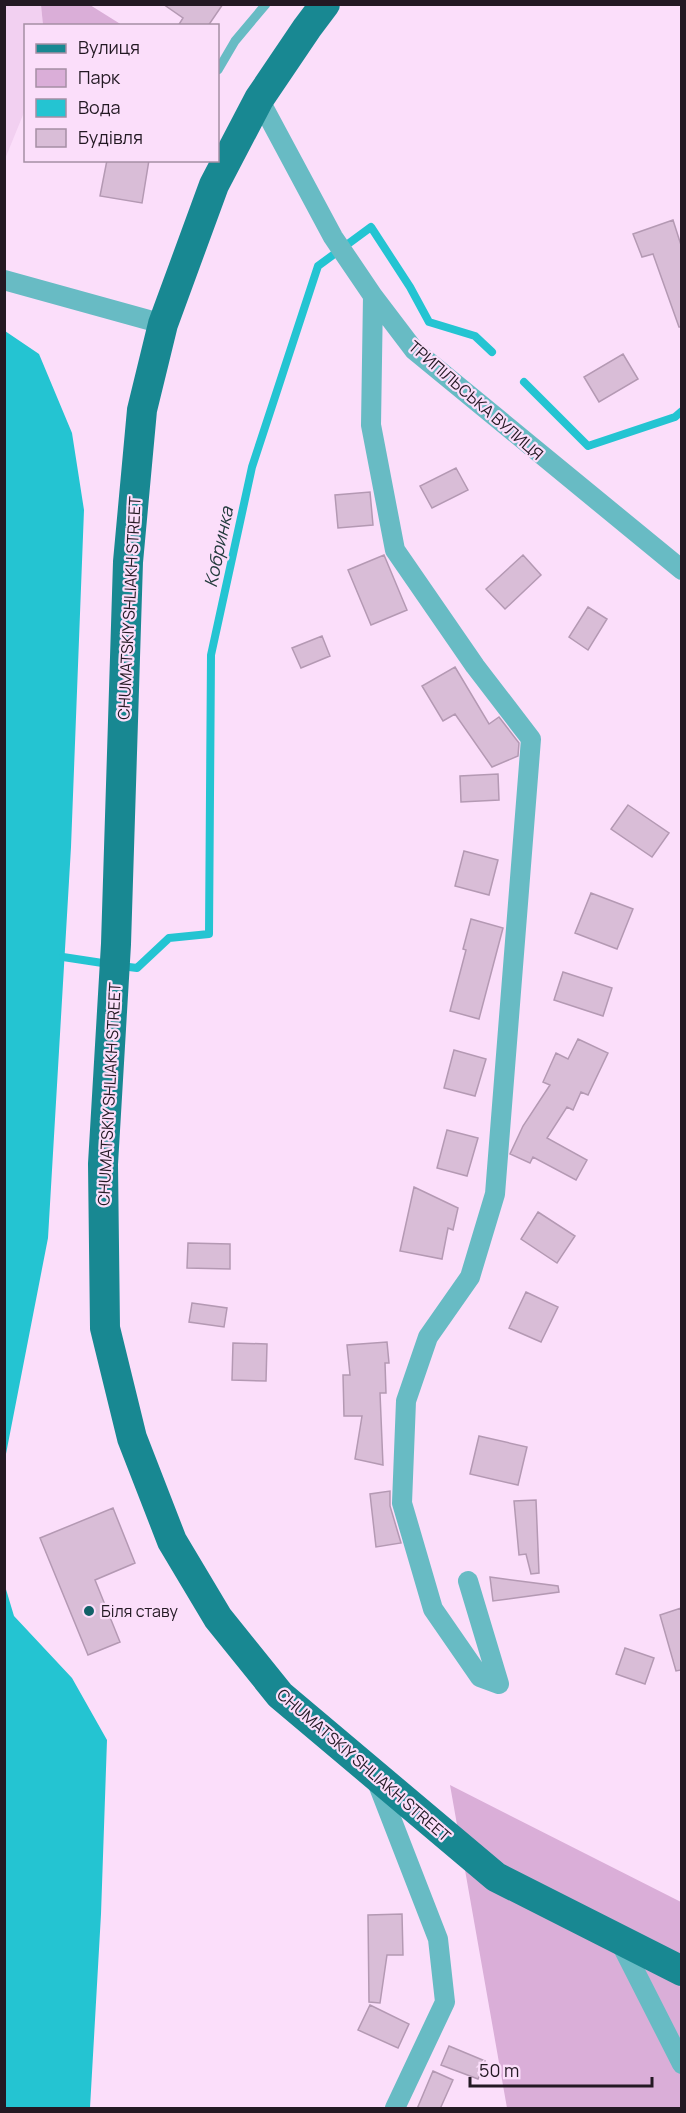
<svg xmlns="http://www.w3.org/2000/svg" width="686" height="2113" font-family="Manrope,sans-serif">
<rect width="100%" height="100%" fill="#fbdefa"/>
<!-- built -->
<path fill="#f2d0f1" d="M 5,5 L 41,5 L 43,25 L 26,26 L 25,110 L 5,159 Z"/>
<!-- green -->
<path fill="#daaed8" d="M 41,5 L 90,5 L 122,25 L 43,25 Z
M 450,1785 L 681,1902 L 681,2108 L 507,2108 Z"/>
<!-- water -->
<path fill="#24c4d2" d="M 5,331 L 39,354 L 72,433 L 84,510 L 71,847 L 48,1238 L 5,1459 Z
M 5,1586 L 14,1616 L 72,1678 L 107,1740 L 101,1914 L 90,2108 L 5,2108 Z"/>
<g fill="none" stroke-linecap="round" stroke-linejoin="round">
<!-- stream -->
<path stroke="#24c4d2" stroke-width="8" d="M 524,382 L 588,446 L 675,417 L 682,411
M 63,957 L 109,964
M 121,966 L 137,968 L 169,938 L 209,934 L 211,655 L 252,467 L 318,266 L 371,227 L 410,287 L 429,322 L 475,336 L 492,352"/>
</g>
<!-- building -->
<path fill="#d9bdd7" stroke="#b499b3" stroke-width="1.5" d="M 163,4 L 223,4 L 208,26 L 178,26 L 183,18 Z
M 107,160 L 149,160 L 142,203 L 100,196 Z
M 673,220 L 681,245 L 681,327 L 679,327 L 653,254 L 642,257 L 633,234 Z
M 623,354 L 638,379 L 599,402 L 584,377 Z
M 456,468 L 468,490 L 432,508 L 420,486 Z
M 370,492 L 373,525 L 338,528 L 335,495 Z
M 384,555 L 407,610 L 371,625 L 348,570 Z
M 523,555 L 541,575 L 505,609 L 486,589 Z
M 588,607 L 607,619 L 588,650 L 569,637 Z
M 322,636 L 330,656 L 301,668 L 292,648 Z
M 455,667 L 489,724 L 499,717 L 519,743 L 518,756 L 492,767 L 455,714 L 443,721 L 422,686 Z
M 498,774 L 499,800 L 461,802 L 460,776 Z
M 628,805 L 669,833 L 652,857 L 611,829 Z
M 464,851 L 498,860 L 489,895 L 455,886 Z
M 591,893 L 633,909 L 617,949 L 575,933 Z
M 471,919 L 503,928 L 479,1019 L 450,1011 L 466,950 L 463,949 Z
M 563,972 L 612,988 L 603,1016 L 554,1000 Z
M 578,1039 L 608,1053 L 588,1095 L 581,1092 L 573,1110 L 567,1107 L 547,1138 L 587,1160 L 576,1180 L 533,1157 L 530,1163 L 510,1154 L 523,1126 L 550,1085 L 543,1082 L 556,1053 L 568,1059 Z
M 454,1050 L 486,1059 L 475,1096 L 444,1088 Z
M 447,1130 L 478,1138 L 467,1176 L 437,1168 Z
M 414,1187 L 458,1208 L 453,1230 L 448,1228 L 442,1259 L 400,1251 Z
M 538,1212 L 575,1236 L 557,1263 L 521,1239 Z
M 188,1243 L 230,1244 L 230,1269 L 187,1268 Z
M 526,1292 L 558,1307 L 541,1342 L 509,1328 Z
M 192,1303 L 227,1308 L 224,1327 L 189,1322 Z
M 387,1342 L 389,1363 L 385,1363 L 386,1393 L 380,1393 L 383,1465 L 355,1459 L 362,1416 L 344,1416 L 343,1375 L 350,1375 L 347,1345 Z
M 233,1343 L 267,1344 L 266,1381 L 232,1380 Z
M 479,1436 L 527,1447 L 518,1485 L 470,1474 Z
M 390,1491 L 390,1506 L 401,1543 L 376,1547 L 370,1494 Z
M 536,1500 L 539,1573 L 531,1574 L 526,1554 L 519,1555 L 514,1501 Z
M 113,1508 L 135,1563 L 95,1580 L 120,1642 L 88,1655 L 40,1538 Z
M 490,1577 L 558,1586 L 559,1592 L 493,1601 Z
M 681,1608 L 681,1670 L 676,1671 L 660,1615 Z
M 625,1648 L 654,1658 L 645,1684 L 616,1674 Z
M 402,1914 L 403,1955 L 387,1955 L 380,2003 L 369,2002 L 368,1915 Z
M 370,2005 L 409,2024 L 398,2048 L 358,2030 Z
M 449,2046 L 485,2061 L 478,2079 L 441,2065 Z
M 433,2071 L 453,2080 L 440,2109 L 417,2109 Z"/>
<g fill="none" stroke-linecap="round" stroke-linejoin="round">
<!-- lane -->
<path stroke="#68bbc4" stroke-width="9" d="M 218,70 L 235,41 L 266,4"/>
<!-- street -->
<path stroke="#68bbc4" stroke-width="20" d="M 259,99 L 333,237 L 373,296 L 414,350 L 682,570
M 4,280 L 163,324
M 373,296 L 371,425 L 395,550 L 475,666 L 531,739 L 495,1194 L 470,1277 L 428,1337 L 406,1401 L 402,1503 L 433,1609 L 480,1677 L 499,1684 L 468,1581
M 377,1782 L 438,1939 L 445,2002 L 395,2108
M 619,1940 L 682,2064"/>
<!-- primary -->
<path stroke="#188892" stroke-width="30" d="M 325,4 L 307,28 L 259,99 L 214,185 L 163,324 L 142,410 L 128,562 L 116,944 L 103,1164 L 105,1328 L 132,1438 L 172,1541 L 218,1618 L 280,1695 L 496,1877 L 682,1971"/>
</g>
<!-- markers -->
<circle fill="#116168" stroke="#fbdefa" stroke-width="2" cx="89" cy="1611" r="6"/>
<g text-anchor="middle" stroke-width="4.5" stroke-linejoin="round" paint-order="stroke">
<!-- street labels -->
<g font-size="16" fill="#231923" stroke="#fbdefa">
<text transform="translate(476 400) rotate(41)" y="6">ТРИПІЛЬСЬКА ВУЛИЦЯ</text>
<text transform="translate(129 608) rotate(-87)" y="6">CHUMATSKIY SHLIAKH STREET</text>
<text transform="translate(109 1094) rotate(-87)" y="6">CHUMATSKIY SHLIAKH STREET</text>
<text transform="translate(364 1765) rotate(41)" y="6">CHUMATSKIY SHLIAKH STREET</text>
</g>
<!-- poi labels -->
<g font-size="16" fill="#231923" stroke="#fbdefa" text-anchor="start">
<text x="101" y="1617">Біля ставу</text>
</g>
<!-- water labels -->
<g font-size="18" font-style="italic" fill="#233b3d" stroke="#fbdefa">
<text transform="translate(219 547) rotate(-78)" y="6">Кобринка</text>
</g>
</g>
<!-- border -->
<rect width="686" height="2113" fill="none" stroke="#231923" stroke-width="12"/>
<!-- legend -->
<rect x="24" y="24" width="195" height="138" fill="#fbdefa" stroke="#a58fa4" stroke-width="1.5"/>
<rect x="36" y="44" width="30" height="9" fill="#188892" stroke="#a58fa4" stroke-width="1.5"/>
<text x="78" y="54" font-size="18" fill="#231923">Вулиця</text>
<rect x="36" y="69" width="30" height="18" fill="#daaed8" stroke="#a58fa4" stroke-width="1.5"/>
<text x="78" y="84" font-size="18" fill="#231923">Парк</text>
<rect x="36" y="99" width="30" height="18" fill="#24c4d2" stroke="#a58fa4" stroke-width="1.5"/>
<text x="78" y="114" font-size="18" fill="#231923">Вода</text>
<rect x="36" y="129" width="30" height="18" fill="#d9bdd7" stroke="#a58fa4" stroke-width="1.5"/>
<text x="78" y="144" font-size="18" fill="#231923">Будівля</text>
<!-- scale -->
<path d="M470 2077v9h182v-9" fill="none" stroke="#231923" stroke-width="3"/>
<text x="479" y="2077" font-size="18" fill="#231923" stroke="#fbdefa" stroke-width="4.5" paint-order="stroke">50 m</text>
</svg>
